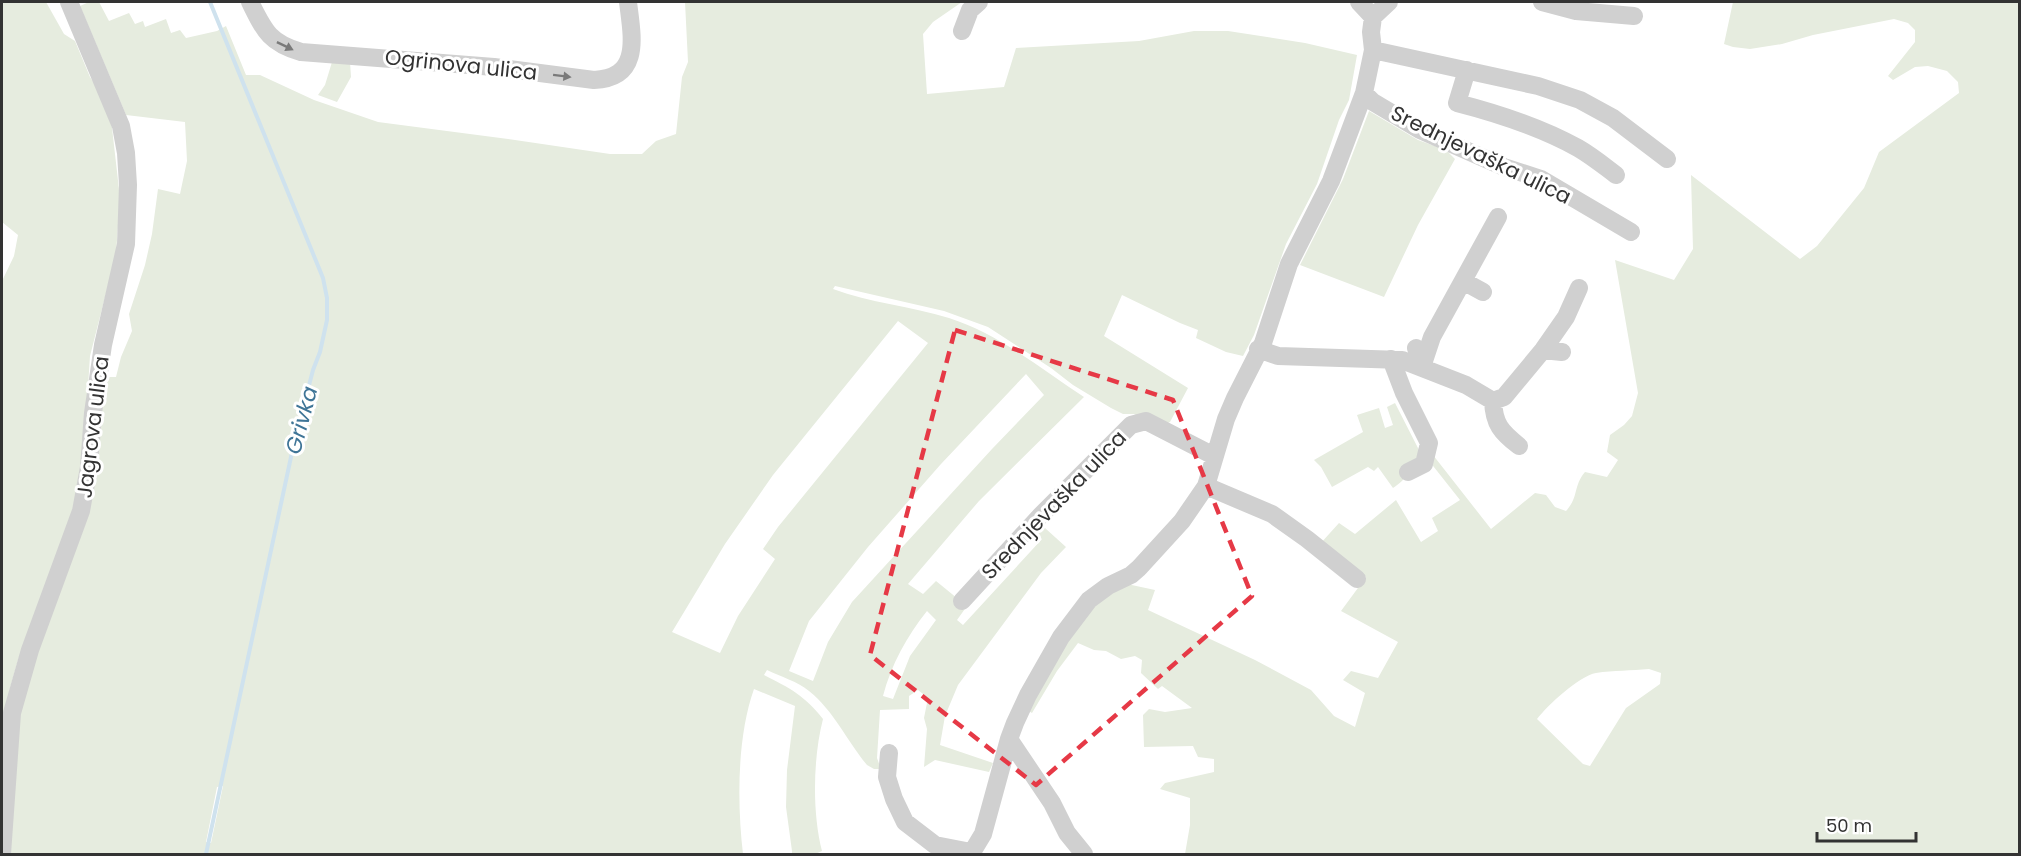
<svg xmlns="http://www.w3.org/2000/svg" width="2021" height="856" font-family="Poppins,sans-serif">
<rect width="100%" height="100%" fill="#fff"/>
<!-- green -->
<path fill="#e6ecdf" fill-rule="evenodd" d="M 2,2 L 46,2 L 64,34 L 75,41 L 90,77 L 99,91 L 111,119 L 120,198 L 116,254 L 90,356 L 83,463 L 75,507 L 18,660 L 10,688 L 2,732 L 2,281 L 14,256 L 18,235 L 2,222 Z
M 89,2 L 99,2 L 109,21 L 129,13 L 135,24 L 143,21 L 145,27 L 166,19 L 171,33 L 180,30 L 186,38 L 217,31 L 226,26 L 246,75 L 260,75 L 314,100 L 378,122 L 515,140 L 610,154 L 642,154 L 656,141 L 676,134 L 682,77 L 688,62 L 685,2 L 962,2 L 933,22 L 923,34 L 927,94 L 1004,87 L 1016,48 L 1139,41 L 1194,31 L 1228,31 L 1305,43 L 1357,55 L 1349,100 L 1339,120 L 1317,184 L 1286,244 L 1254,335 L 1243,356 L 1226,352 L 1196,338 L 1198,330 L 1180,323 L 1122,295 L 1104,336 L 1188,388 L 1170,422 L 1165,424 L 1162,429 L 1134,414 L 1123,414 L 1111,408 L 1073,385 L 1051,368 L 988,327 L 944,311 L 835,286 L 833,289 C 870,303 911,306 949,318 C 999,334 1041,369 1084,397 L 979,501 L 908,584 L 923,594 L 936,581 L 963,603 L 1035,519 L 1066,547 L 1041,573 L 958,685 L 945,716 L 940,745 L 993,763 L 989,772 L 935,760 L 924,767 L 927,729 L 924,718 L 928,698 L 918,690 L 909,696 L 909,709 L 880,710 L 877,758 L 881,769 L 874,769 L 867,765 C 847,741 834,711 809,691 C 797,681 781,677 767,670 L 764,675 C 790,688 805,696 823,719 C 813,758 812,812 822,851 L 815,854 L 792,854 L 792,851 L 786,807 L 787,770 L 795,706 L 754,689 C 737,737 737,803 743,854 L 9,854 L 20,712 L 32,662 L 98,469 L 104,377 L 116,377 L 121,357 L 132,331 L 129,314 L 145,265 L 152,234 L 158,189 L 180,194 L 187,161 L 185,122 L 126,115 L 80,6 ZM 898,321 L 928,343 L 778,527 L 763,549 L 775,559 L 738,616 L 720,653 L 672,632 L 725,544 L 773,475 ZM 1026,374 L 1044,395 L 992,449 L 852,602 L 828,642 L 813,681 L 789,671 L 809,621 L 868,547 L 941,464 ZM 1034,533 L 1042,539 L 963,625 L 957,620 L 972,599 ZM 927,611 L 936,620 L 910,656 L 893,699 L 883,696 C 891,665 907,636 927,611 ZM 223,786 L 211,843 L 206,842 L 217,787 Z
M 1733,2 L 2019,2 L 2019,854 L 1185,854 L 1190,825 L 1190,798 L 1160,789 L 1165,783 L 1214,772 L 1214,759 L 1198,757 L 1193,746 L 1144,747 L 1143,715 L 1149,709 L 1165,712 L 1192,708 L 1162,686 L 1158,689 L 1141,673 L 1142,660 L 1135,656 L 1121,659 L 1106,651 L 1094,650 L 1078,643 L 1057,671 L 1032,713 L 1027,710 L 1085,610 L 1127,584 L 1155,590 L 1148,610 L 1255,660 L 1311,690 L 1334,716 L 1355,727 L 1365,693 L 1343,680 L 1351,671 L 1378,678 L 1398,642 L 1341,611 L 1366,577 L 1320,544 L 1339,523 L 1355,534 L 1396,500 L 1421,542 L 1438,531 L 1432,518 L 1460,500 L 1426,457 L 1433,455 L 1491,529 L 1535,493 L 1546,495 L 1555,507 L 1566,511 C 1579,497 1573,486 1585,472 L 1607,477 L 1618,460 L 1607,452 L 1610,435 L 1624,425 L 1632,416 L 1638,393 L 1615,260 L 1674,280 L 1693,249 L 1691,175 L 1800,259 L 1817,246 L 1864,188 L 1879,152 L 1959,93 L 1958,82 L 1947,71 L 1928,66 L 1915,67 L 1893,80 L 1888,76 L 1915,42 L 1915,30 L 1908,23 L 1894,19 L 1813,35 L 1782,44 L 1750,49 L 1733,47 L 1724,44 ZM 1649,669 L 1661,673 L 1660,684 L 1626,708 L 1590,766 L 1583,764 L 1537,719 C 1548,705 1579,676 1596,673 C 1614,670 1631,671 1649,669 Z
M 332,62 L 350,62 L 351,77 L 337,102 L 318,95 L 325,85 Z
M 1369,111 L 1418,140 L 1446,150 L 1455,159 L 1418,225 L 1384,297 L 1300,265 L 1343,179 Z
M 1395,403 L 1419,450 C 1418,466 1405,480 1393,488 L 1378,467 L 1374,471 L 1368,467 L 1332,487 L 1321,467 L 1314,460 L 1363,432 L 1357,415 L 1379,408 L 1385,428 L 1393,425 L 1387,407 Z"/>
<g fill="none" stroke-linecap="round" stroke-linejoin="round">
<!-- stream -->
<path stroke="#cfe2ee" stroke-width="4" d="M 206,854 L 294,443 L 313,370 L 320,352 L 327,320 L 327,298 L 323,278 L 210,2"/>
<!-- minor -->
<path stroke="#d0d0d0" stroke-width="18" d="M 250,2 C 264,30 269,43 301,52 L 494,67 L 594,80 C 642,78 632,36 628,2
M 1359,2 L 1373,17
M 1542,2 L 1576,11 L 1634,16
M 1373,17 L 1389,2
M 962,31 L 970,10 L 979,2
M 1373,50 L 1538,86 L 1580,100 L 1613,118 L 1667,159
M 1467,70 L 1457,103 C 1500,114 1540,127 1578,148 C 1592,156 1604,166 1616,175
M 1364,93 L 1373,102 L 1420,130 L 1504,167 L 1541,179 L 1631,232
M 1463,281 L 1483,292
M 1416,348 L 1422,367 L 1432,337 L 1498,217
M 1258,349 L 1278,356 L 1402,360 L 1466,385 L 1493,401 L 1504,397 L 1543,350 L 1566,317 L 1579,288
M 1543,350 L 1562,352
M 1391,359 L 1404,393 L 1429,443 L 1424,464 L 1408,472
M 1493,401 C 1494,424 1501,432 1519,446
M 1206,486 L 1272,514 L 1307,539 L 1357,579
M 962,601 L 1041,515 L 1131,425 L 1146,421 L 1214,456
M 1009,739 L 1052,803 L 1067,833 L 1084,854
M 889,753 L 887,777 L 894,799 L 905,822 L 935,845 L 971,852
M 2,854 L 12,713 L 30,650 L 81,511 L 89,467 L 93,413 L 103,345 L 126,244 L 128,185 L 126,153 L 121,126 L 69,2
M 971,854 L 983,834 L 1009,739 L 1015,723 L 1028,695 L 1061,637 L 1089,600 L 1108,586 L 1131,575 L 1139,568 L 1182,521 L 1206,486 L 1226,419 L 1235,398 L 1263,343 L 1289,264 L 1331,181 L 1364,93 L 1373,50 L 1371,32 L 1373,17"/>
</g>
<!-- one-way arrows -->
<defs><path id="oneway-solid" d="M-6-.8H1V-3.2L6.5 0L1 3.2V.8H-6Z" transform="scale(1.5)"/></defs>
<g fill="#7a7a7a">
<use href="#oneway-solid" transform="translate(285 46) rotate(26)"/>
<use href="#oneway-solid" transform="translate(562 76) rotate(7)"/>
</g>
<!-- marked area -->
<path fill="none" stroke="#e63946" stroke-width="4.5" stroke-dasharray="12 8" stroke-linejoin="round" d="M 955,330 L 1173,400 L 1252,596 L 1036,785 L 870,655 Z"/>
<g text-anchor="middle" stroke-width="6" stroke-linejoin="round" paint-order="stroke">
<!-- street labels -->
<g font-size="21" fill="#333" stroke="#fff">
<text transform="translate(461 65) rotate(6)" y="7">Ogrinova ulica</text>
<text transform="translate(1481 155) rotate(26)" y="7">Srednjevaška ulica</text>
<text transform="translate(93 427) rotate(-83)" y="7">Jagrova ulica</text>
<text transform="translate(1054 505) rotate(-46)" y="7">Srednjevaška ulica</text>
</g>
<!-- water labels -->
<g font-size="22" font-style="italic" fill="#3f7597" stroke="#fff">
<text transform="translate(301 420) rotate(-75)" y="8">Grivka</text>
</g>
</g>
<!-- border -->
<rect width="2021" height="856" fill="none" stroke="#333333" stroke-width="6"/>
<!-- scale -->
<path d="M1817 832v9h99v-9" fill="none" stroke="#333333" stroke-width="3"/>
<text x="1826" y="832" font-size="18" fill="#333333" stroke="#ffffff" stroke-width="4.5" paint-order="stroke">50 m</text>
</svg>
